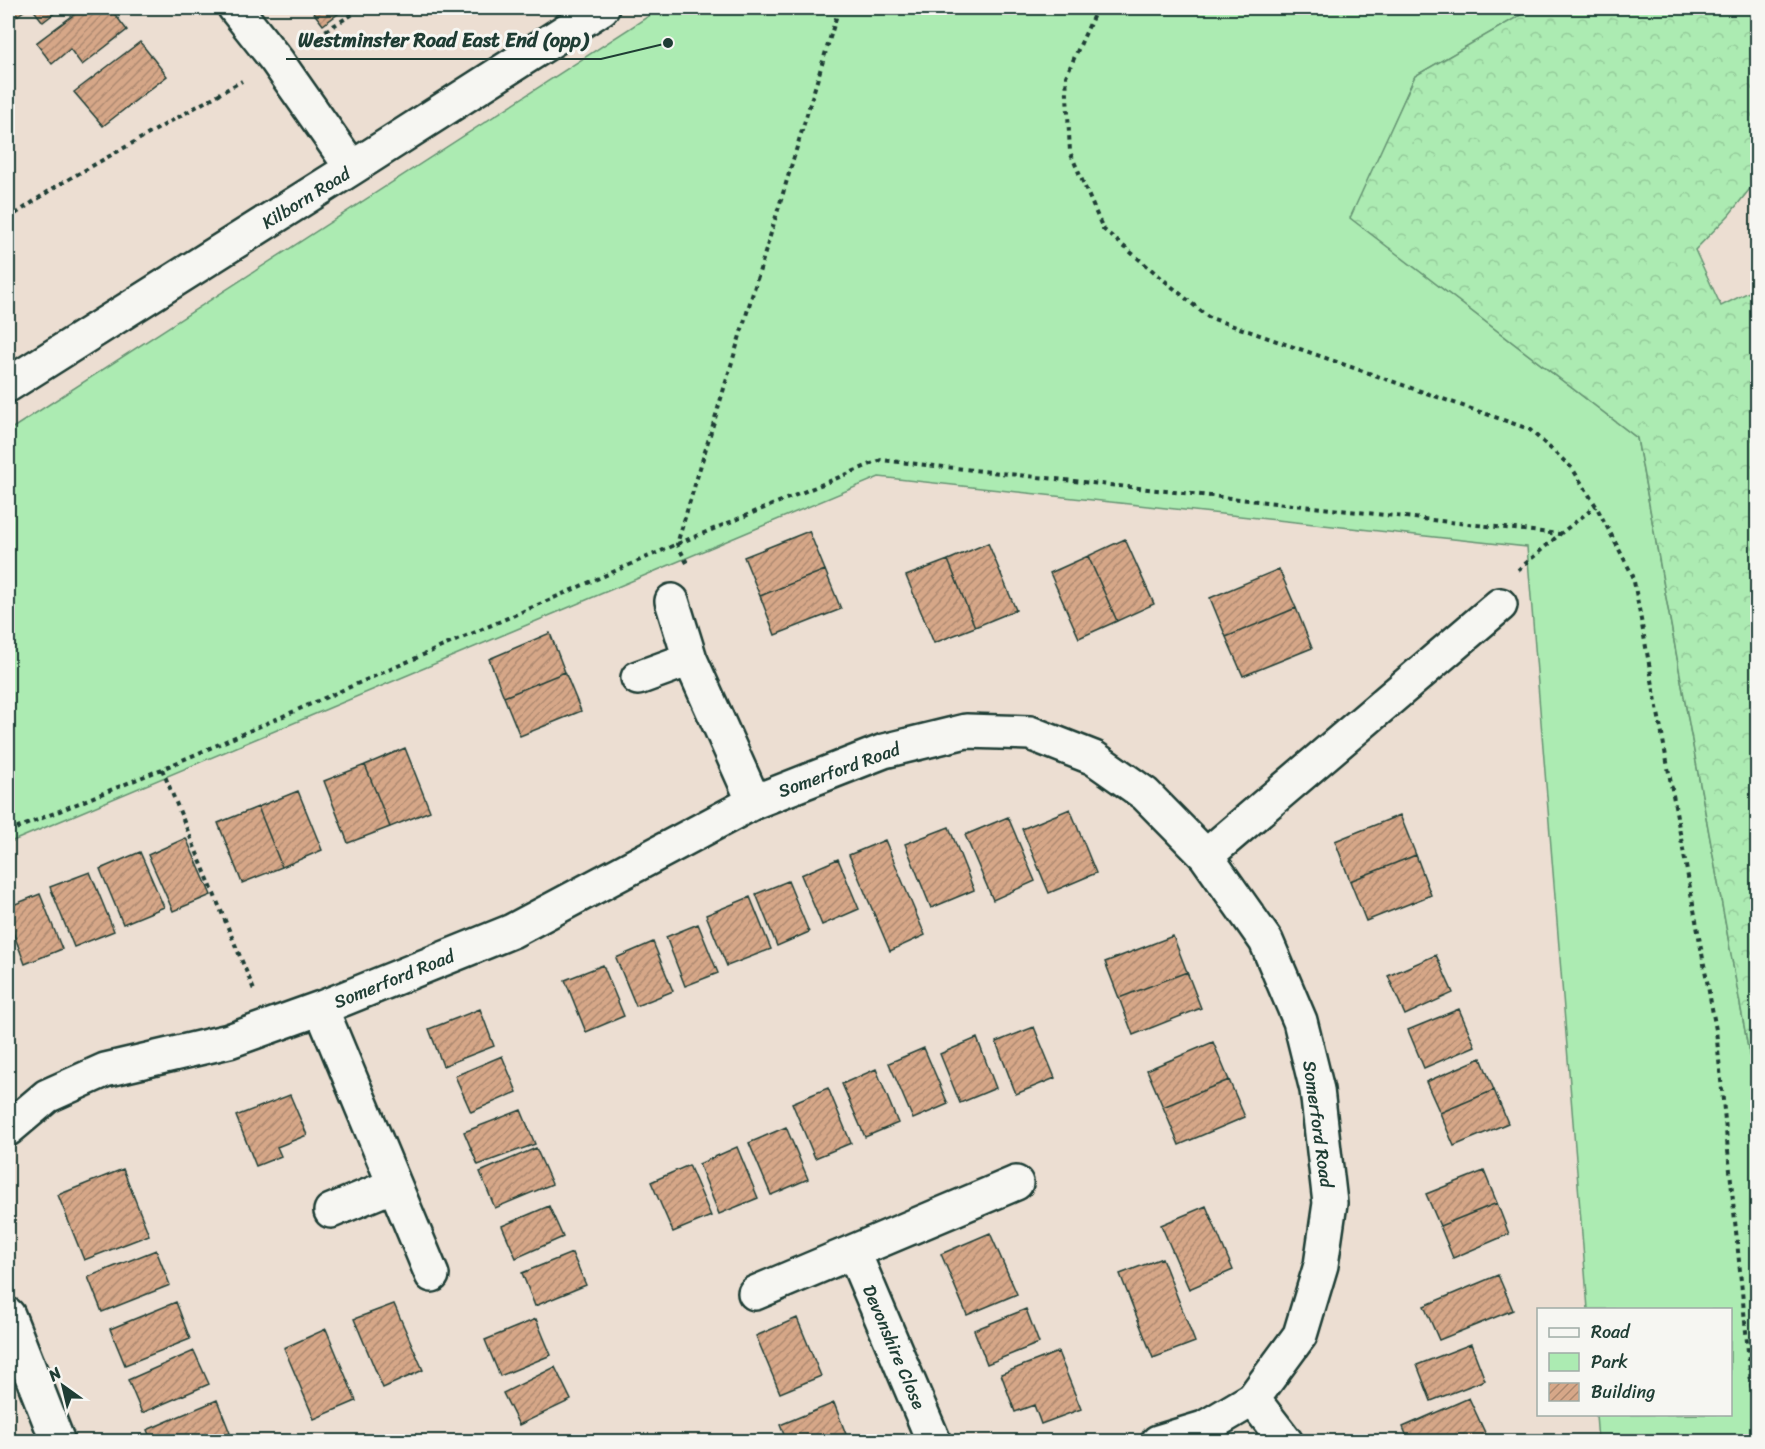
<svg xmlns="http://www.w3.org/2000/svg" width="1765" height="1449" font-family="Sriracha,sans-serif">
<defs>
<pattern id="forest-crowns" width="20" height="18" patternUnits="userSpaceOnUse" patternTransform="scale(1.5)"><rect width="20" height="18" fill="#acebb2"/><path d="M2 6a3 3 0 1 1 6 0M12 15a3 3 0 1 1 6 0" fill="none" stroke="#94ca9a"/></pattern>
<pattern id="building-hatch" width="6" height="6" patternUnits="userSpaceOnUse" patternTransform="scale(1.5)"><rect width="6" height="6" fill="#d6a788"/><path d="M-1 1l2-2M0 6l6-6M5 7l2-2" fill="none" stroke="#ad8970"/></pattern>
</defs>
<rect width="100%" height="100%" fill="#ecded2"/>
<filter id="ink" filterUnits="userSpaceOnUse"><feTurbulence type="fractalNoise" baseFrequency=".0167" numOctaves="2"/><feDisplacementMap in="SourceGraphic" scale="12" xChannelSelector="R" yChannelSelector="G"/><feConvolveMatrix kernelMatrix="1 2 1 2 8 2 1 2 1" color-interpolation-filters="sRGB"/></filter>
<g filter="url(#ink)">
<!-- green -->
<path fill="#acebb2" stroke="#669473" stroke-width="1.5" d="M 661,8 L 1533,8 L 1415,76 L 1351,218 L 1637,438 L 1757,1097 L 1757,1441 L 1598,1441 L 1596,1415 L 1730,1414 L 1730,1310 L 1588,1309 L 1527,547 L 879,477 L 8,843 L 8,431 Z"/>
<!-- forest -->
<path fill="url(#forest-crowns)" stroke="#669473" stroke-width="1.5" d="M 1533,8 L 1757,8 L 1757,180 L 1729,215 L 1695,250 L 1721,306 L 1757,288 L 1757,1097 L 1637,438 L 1350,218 L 1415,76 Z"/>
<!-- building -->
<path fill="url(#building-hatch)" stroke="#1f3d34" stroke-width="1.5" d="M 8,8 L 28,8 L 14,18 Z
M 32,8 L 61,8 L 43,22 Z
M 83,8 L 110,8 L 127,30 L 82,65 L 70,49 L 52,64 L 36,43 Z
M 310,8 L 346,8 L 323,25 Z
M 140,42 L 167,76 L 103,126 L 74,92 Z
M 809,531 L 825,570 L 760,596 L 744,557 Z
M 1125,539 L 1154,604 L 1117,621 L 1088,556 Z
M 988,543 L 1016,610 L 975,627 L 948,560 Z
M 1088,556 L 1117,621 L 1079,638 L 1050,573 Z
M 948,560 L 975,627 L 934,643 L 906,576 Z
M 1279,569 L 1296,608 L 1226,637 L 1210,598 Z
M 825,570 L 841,609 L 775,635 L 760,596 Z
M 1296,608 L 1312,648 L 1243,676 L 1226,637 Z
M 550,633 L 565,672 L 504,697 L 489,659 Z
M 565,672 L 581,711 L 520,736 L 504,697 Z
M 405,748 L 430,811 L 390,827 L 365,765 Z
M 365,765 L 390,827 L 348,843 L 324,781 Z
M 298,791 L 322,850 L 282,867 L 258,807 Z
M 258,807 L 282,867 L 242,883 L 218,823 Z
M 1070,809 L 1096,873 L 1049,893 L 1022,829 Z
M 1400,815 L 1416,855 L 1350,881 L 1335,841 Z
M 1008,817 L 1035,881 L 993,900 L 965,835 Z
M 949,827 L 974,890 L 931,908 L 905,844 Z
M 186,838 L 211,895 L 173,911 L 148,855 Z
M 885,840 L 925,935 L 890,951 L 849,855 Z
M 140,852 L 164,907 L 123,924 L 100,869 Z
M 1416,855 L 1431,895 L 1366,921 L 1350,881 Z
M 838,859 L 859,909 L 822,925 L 801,875 Z
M 90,872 L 114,931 L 74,947 L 50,887 Z
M 788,881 L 809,932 L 777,946 L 756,894 Z
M 40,894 L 62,949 L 25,964 L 8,919 L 8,907 Z
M 750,897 L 771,949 L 727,966 L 706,915 Z
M 698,924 L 718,973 L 685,986 L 666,937 Z
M 1173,936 L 1187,972 L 1119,998 L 1105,962 Z
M 653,942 L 673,991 L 636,1006 L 616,958 Z
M 1436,955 L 1453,993 L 1405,1015 L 1388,976 Z
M 603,965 L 624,1016 L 586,1032 L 565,980 Z
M 1187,972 L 1201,1008 L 1133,1035 L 1119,998 Z
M 480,1009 L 494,1046 L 443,1066 L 429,1029 Z
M 1459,1009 L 1475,1046 L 1424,1068 L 1408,1030 Z
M 1034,1027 L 1055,1078 L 1016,1094 L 996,1042 Z
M 977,1038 L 996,1088 L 960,1103 L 940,1054 Z
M 1213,1042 L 1229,1080 L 1163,1107 L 1147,1070 Z
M 924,1048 L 948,1104 L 913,1119 L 889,1063 Z
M 502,1056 L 517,1092 L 471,1112 L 455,1076 Z
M 1481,1058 L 1494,1090 L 1440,1113 L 1426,1082 Z
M 876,1069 L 898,1123 L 865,1137 L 842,1084 Z
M 1229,1080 L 1245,1117 L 1179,1145 L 1163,1107 Z
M 828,1088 L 851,1143 L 815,1158 L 792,1103 Z
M 1494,1090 L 1508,1123 L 1454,1146 L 1440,1113 Z
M 290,1095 L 307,1135 L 277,1147 L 281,1156 L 256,1166 L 236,1116 Z
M 521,1110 L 535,1144 L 478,1165 L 464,1132 Z
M 786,1127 L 808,1179 L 771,1195 L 749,1143 Z
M 737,1147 L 758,1198 L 719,1214 L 699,1164 Z
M 536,1148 L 552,1184 L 495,1208 L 480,1172 Z
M 689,1165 L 711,1216 L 673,1232 L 651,1182 Z
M 123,1169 L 149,1235 L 84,1260 L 58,1195 Z
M 1484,1171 L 1497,1203 L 1440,1226 L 1426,1194 Z
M 1497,1203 L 1509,1234 L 1453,1258 L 1440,1226 Z
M 549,1206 L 563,1237 L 516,1258 L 502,1226 Z
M 1206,1206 L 1233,1270 L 1189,1289 L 1161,1225 Z
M 990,1233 L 1017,1294 L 967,1315 L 941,1254 Z
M 156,1250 L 170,1285 L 102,1312 L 88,1277 Z
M 572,1253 L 586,1285 L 535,1306 L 522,1273 Z
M 1162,1258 L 1195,1342 L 1153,1358 L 1120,1274 Z
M 1498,1275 L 1513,1310 L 1439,1340 L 1424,1306 Z
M 176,1302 L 190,1339 L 125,1365 L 110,1329 Z
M 394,1304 L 423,1370 L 383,1388 L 354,1319 Z
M 1026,1309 L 1039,1343 L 987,1364 L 974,1330 Z
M 797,1318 L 821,1376 L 780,1393 L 756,1336 Z
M 536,1319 L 551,1355 L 500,1376 L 485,1340 Z
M 326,1329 L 356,1401 L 314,1419 L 284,1348 Z
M 1471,1344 L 1485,1380 L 1431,1401 L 1417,1365 Z
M 194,1351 L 209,1384 L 142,1413 L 128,1380 Z
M 1058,1352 L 1081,1409 L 1041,1424 L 1034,1405 L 1015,1412 L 1001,1374 Z
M 555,1367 L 571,1400 L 519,1425 L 503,1393 Z
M 1469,1398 L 1487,1437 L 1477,1442 L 1409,1442 L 1403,1427 Z
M 217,1400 L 230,1433 L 211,1442 L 152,1442 L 147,1430 Z
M 834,1403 L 849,1442 L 787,1442 L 780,1425 Z"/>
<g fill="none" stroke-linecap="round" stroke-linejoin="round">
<!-- minor casing -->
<g stroke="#1f3d34" stroke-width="38">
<path id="minor" d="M 235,8 L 277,61 L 352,168
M 8,385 L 352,168 L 602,8
M 672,601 L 690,659 L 754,802
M 638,678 L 690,659
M 1206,856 L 1500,605
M 321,1008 L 432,1275
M 8,1129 L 47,1096 L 105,1070 L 229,1041 L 321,1008 L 512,931 L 754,802 L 884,751 L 966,731 L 1030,733 L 1094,758 L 1145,794 L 1206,856 L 1266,941 L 1300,1021 L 1317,1090 L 1330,1203 L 1321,1265 L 1300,1335 L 1253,1399 L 1204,1428 L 1158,1442
M 331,1211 L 394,1185
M 854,1253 L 934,1442
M 755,1293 L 1016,1183
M 8,1315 L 58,1442
M 1253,1399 L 1286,1442"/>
</g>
<!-- path -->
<path stroke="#1f3d34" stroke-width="4" stroke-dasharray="4.5 4.5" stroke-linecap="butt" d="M 1097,8 L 1066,76 L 1070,152 L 1103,229 L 1208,317 L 1529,429 L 1572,468 L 1596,506 L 1633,576 L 1716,1030 L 1757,1442
M 310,40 L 363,8
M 8,219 L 55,187 L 242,81
M 687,563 L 677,544 L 839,8
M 1518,570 L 1560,534 L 1596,506
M 162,769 L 254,990
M 8,832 L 162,769 L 677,544 L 881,460 L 1560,534"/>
<!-- minor -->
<use href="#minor" stroke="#f6f6f2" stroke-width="33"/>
</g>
</g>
<g text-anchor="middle" stroke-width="6" stroke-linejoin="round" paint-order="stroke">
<!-- street labels -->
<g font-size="18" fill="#1f3d34" stroke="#f6f6f2">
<text transform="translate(306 198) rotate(-32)" y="6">Kilborn Road</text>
<text transform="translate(839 770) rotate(-20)" y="6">Somerford Road</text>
<text transform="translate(394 979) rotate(-22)" y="6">Somerford Road</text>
<text transform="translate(1318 1124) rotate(82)" y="6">Somerford Road</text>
<text transform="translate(894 1347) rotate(67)" y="6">Devonshire Close</text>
</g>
</g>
<!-- callouts -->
<path fill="none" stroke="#1f3d34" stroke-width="2" d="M668 43L601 59H286"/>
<circle fill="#1f3d34" stroke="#f6f6f2" stroke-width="2" cx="668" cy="43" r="6"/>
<g font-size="20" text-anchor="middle" font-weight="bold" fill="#1f3d34" stroke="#f6f6f2" stroke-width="6" stroke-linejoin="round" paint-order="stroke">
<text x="443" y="47">Westminster Road East End (opp)</text>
</g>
<!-- margin -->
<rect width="1765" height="1449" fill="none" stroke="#f6f6f2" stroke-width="30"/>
<rect x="15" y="15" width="1735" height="1419" fill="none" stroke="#1f3d34" stroke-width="2" filter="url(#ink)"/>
<!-- legend -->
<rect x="1537" y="1308" width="195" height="108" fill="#f6f6f2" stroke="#a0aca6" stroke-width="1.5"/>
<rect x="1549" y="1328" width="30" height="9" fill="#f6f6f2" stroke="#a0aca6" stroke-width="1.5"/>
<text x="1591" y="1338" font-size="18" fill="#1f3d34">Road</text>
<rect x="1549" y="1353" width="30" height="18" fill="#acebb2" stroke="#a0aca6" stroke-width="1.5"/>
<text x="1591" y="1368" font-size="18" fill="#1f3d34">Park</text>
<rect x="1549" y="1383" width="30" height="18" fill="url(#building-hatch)" stroke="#a0aca6" stroke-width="1.5"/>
<text x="1591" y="1398" font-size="18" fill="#1f3d34">Building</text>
<!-- north arrow -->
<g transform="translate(63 1386) rotate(326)" stroke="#f6f6f2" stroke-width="4.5" paint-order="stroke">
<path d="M0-4.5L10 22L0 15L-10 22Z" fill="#1f3d34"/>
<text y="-9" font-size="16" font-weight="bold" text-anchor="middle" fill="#1f3d34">N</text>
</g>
</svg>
